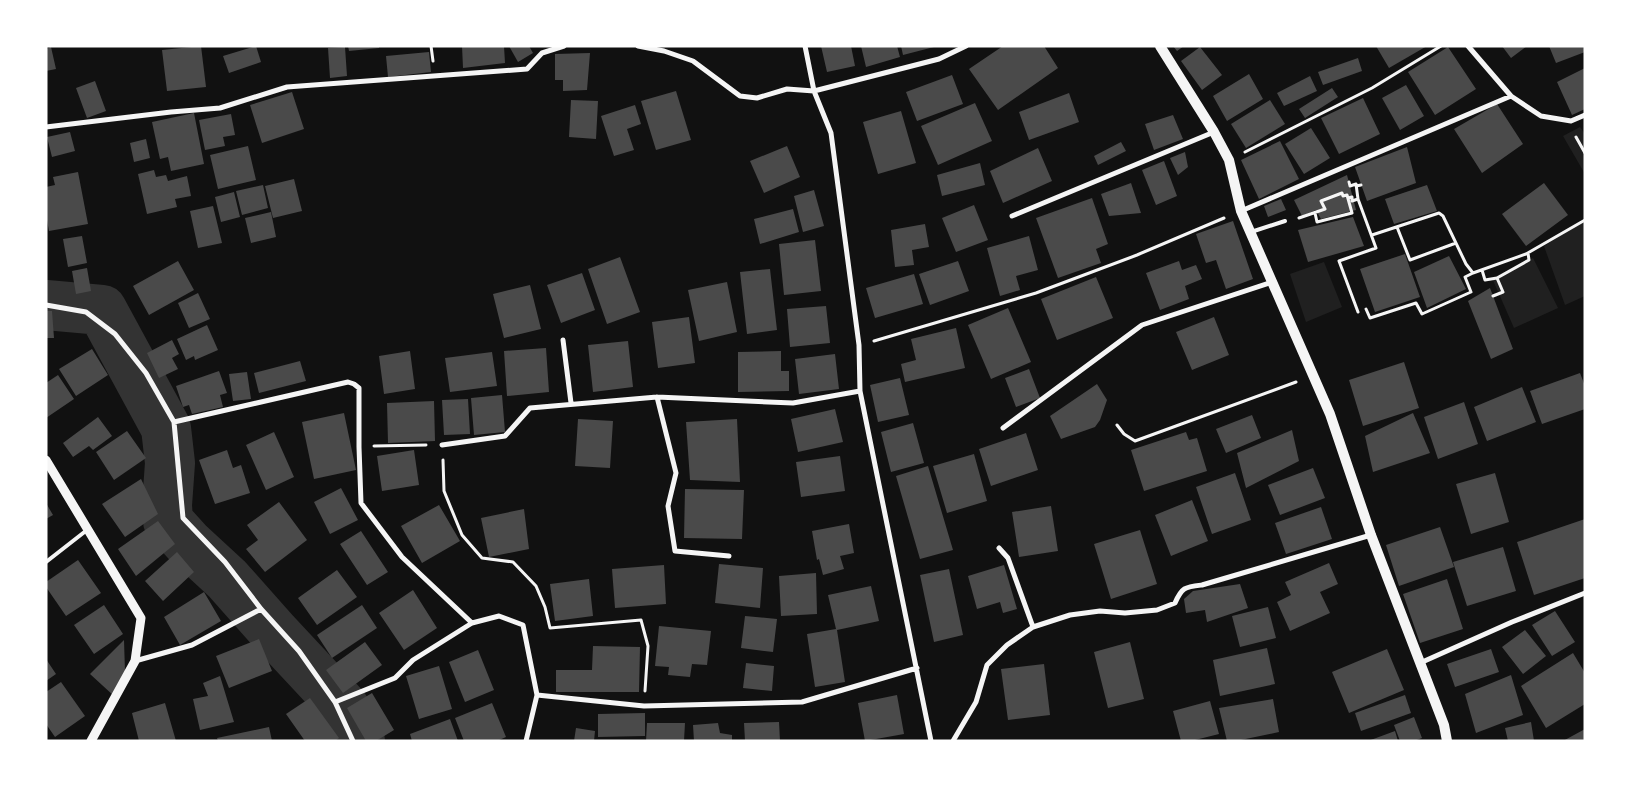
<svg xmlns="http://www.w3.org/2000/svg" width="1631" height="787" font-family="Commissioner,sans-serif">
<rect width="100%" height="100%" fill="#111"/>
<!-- green -->
<path fill="#202020" d="M 1580,127 L 1585,134 L 1585,174 L 1563,136 Z
M 1585,220 L 1585,296 L 1565,305 L 1544,246 Z
M 1533,258 L 1558,308 L 1514,328 L 1492,278 Z
M 1324,262 L 1342,307 L 1306,322 L 1290,274 Z"/>
<g fill="none" stroke-linecap="round" stroke-linejoin="round">
<!-- river -->
<path stroke="#333" stroke-width="50" d="M 46,305 L 102,310 L 166,428 L 170,463 L 167,505 L 168,521 L 188,543 L 227,579 L 275,633 L 344,707 L 360,741"/>
</g>
<!-- building -->
<path fill="#4a4a4a" d="M 201,46 L 206,87 L 167,91 L 162,50 Z
M 256,46 L 261,62 L 229,73 L 223,56 Z
M 348,46 L 379,46 L 379,48 L 349,51 Z
M 462,46 L 504,46 L 505,63 L 463,68 Z
M 509,46 L 529,46 L 533,53 L 518,62 Z
M 821,46 L 851,46 L 855,66 L 827,72 Z
M 861,46 L 897,46 L 900,57 L 866,67 Z
M 901,46 L 934,46 L 934,47 L 903,55 Z
M 1003,46 L 1044,46 L 1058,68 L 998,110 L 969,69 Z
M 1173,46 L 1184,46 L 1177,51 Z
M 1376,46 L 1427,46 L 1389,68 Z
M 1502,46 L 1527,46 L 1511,58 Z
M 1549,46 L 1585,46 L 1585,52 L 1556,63 Z
M 51,47 L 56,69 L 46,71 L 46,49 Z
M 345,47 L 347,76 L 330,78 L 328,48 Z
M 1200,47 L 1222,75 L 1202,90 L 1181,61 Z
M 1448,47 L 1476,89 L 1435,115 L 1408,72 Z
M 429,52 L 431,72 L 388,77 L 386,56 Z
M 590,53 L 587,90 L 563,91 L 563,80 L 555,80 L 555,54 Z
M 1358,58 L 1362,71 L 1323,85 L 1318,72 Z
M 1585,68 L 1585,109 L 1572,115 L 1557,82 Z
M 1249,74 L 1263,99 L 1227,121 L 1213,96 Z
M 952,75 L 963,104 L 917,121 L 906,92 Z
M 1310,76 L 1317,91 L 1284,106 L 1277,93 Z
M 95,81 L 106,111 L 87,118 L 76,88 Z
M 1406,85 L 1424,116 L 1400,130 L 1382,98 Z
M 1332,88 L 1338,97 L 1305,118 L 1299,109 Z
M 676,91 L 691,140 L 656,150 L 641,101 Z
M 292,92 L 304,129 L 262,143 L 250,105 Z
M 1069,93 L 1079,122 L 1029,140 L 1019,112 Z
M 1363,98 L 1380,134 L 1339,154 L 1321,118 Z
M 571,100 L 598,101 L 596,139 L 569,137 Z
M 1270,100 L 1285,124 L 1246,148 L 1231,124 Z
M 975,103 L 992,141 L 938,165 L 921,126 Z
M 1497,104 L 1523,144 L 1482,173 L 1454,129 Z
M 635,105 L 641,124 L 627,129 L 634,150 L 614,156 L 601,116 Z
M 901,111 L 916,163 L 878,174 L 863,122 Z
M 194,113 L 204,164 L 171,171 L 168,157 L 160,159 L 152,122 Z
M 231,114 L 235,135 L 223,137 L 225,146 L 205,150 L 199,120 Z
M 1173,115 L 1183,139 L 1154,150 L 1145,124 Z
M 1311,128 L 1330,158 L 1304,174 L 1285,144 Z
M 70,132 L 75,151 L 52,157 L 47,137 Z
M 146,139 L 150,158 L 134,162 L 130,143 Z
M 1280,141 L 1299,179 L 1259,199 L 1241,160 Z
M 1121,142 L 1126,151 L 1098,165 L 1094,156 Z
M 248,146 L 256,180 L 218,189 L 210,155 Z
M 787,146 L 800,177 L 764,193 L 750,161 Z
M 1407,147 L 1416,183 L 1367,201 L 1355,167 Z
M 1038,148 L 1052,181 L 1003,203 L 990,171 Z
M 1185,152 L 1188,167 L 1178,175 L 1170,158 Z
M 1164,161 L 1177,196 L 1156,205 L 1142,170 Z
M 980,163 L 985,185 L 942,196 L 937,175 Z
M 154,170 L 156,177 L 166,175 L 168,181 L 187,176 L 191,196 L 175,199 L 177,207 L 147,214 L 138,174 Z
M 78,172 L 88,224 L 49,231 L 46,215 L 46,187 L 55,185 L 53,177 Z
M 1347,175 L 1356,210 L 1321,219 L 1316,210 L 1302,216 L 1294,200 Z
M 294,179 L 302,211 L 273,218 L 265,186 Z
M 1131,183 L 1141,213 L 1109,216 L 1101,194 Z
M 1544,183 L 1568,215 L 1526,246 L 1502,214 Z
M 263,185 L 268,208 L 242,215 L 236,191 Z
M 1427,185 L 1437,211 L 1394,224 L 1385,199 Z
M 814,190 L 824,226 L 803,232 L 794,196 Z
M 234,192 L 240,217 L 221,222 L 215,197 Z
M 1092,198 L 1108,244 L 1096,249 L 1101,263 L 1058,278 L 1036,218 Z
M 1281,199 L 1286,210 L 1268,217 L 1264,206 Z
M 974,205 L 988,240 L 956,252 L 942,218 Z
M 213,206 L 222,243 L 198,248 L 190,211 Z
M 793,209 L 799,232 L 760,244 L 754,219 Z
M 271,212 L 276,237 L 251,243 L 245,218 Z
M 1353,217 L 1364,246 L 1308,262 L 1298,230 Z
M 1233,221 L 1253,279 L 1226,289 L 1216,260 L 1206,263 L 1196,234 Z
M 925,224 L 929,247 L 912,250 L 914,265 L 895,267 L 891,230 Z
M 82,236 L 87,263 L 68,267 L 63,239 Z
M 1029,236 L 1038,270 L 1016,276 L 1020,290 L 1000,296 L 987,248 Z
M 815,240 L 821,291 L 784,295 L 779,244 Z
M 1405,254 L 1420,297 L 1375,312 L 1360,269 Z
M 1449,256 L 1466,289 L 1427,308 L 1414,272 Z
M 620,257 L 640,312 L 607,324 L 588,269 Z
M 178,261 L 194,290 L 149,315 L 133,286 Z
M 958,261 L 969,291 L 930,305 L 919,274 Z
M 1179,261 L 1182,270 L 1196,265 L 1202,279 L 1185,286 L 1189,299 L 1160,310 L 1146,273 Z
M 87,268 L 91,291 L 76,294 L 72,271 Z
M 770,269 L 777,330 L 747,334 L 740,272 Z
M 582,273 L 595,310 L 561,323 L 547,285 Z
M 914,274 L 923,304 L 875,318 L 866,288 Z
M 1096,277 L 1113,318 L 1057,340 L 1041,299 Z
M 727,282 L 737,332 L 699,341 L 688,290 Z
M 530,285 L 541,329 L 504,338 L 493,294 Z
M 1490,288 L 1513,349 L 1491,359 L 1468,301 Z
M 198,293 L 210,319 L 189,328 L 178,303 Z
M 826,306 L 830,343 L 790,347 L 787,309 Z
M 1008,308 L 1031,362 L 991,379 L 968,325 Z
M 46,311 L 52,311 L 54,338 L 46,338 Z
M 689,317 L 695,363 L 658,368 L 652,322 Z
M 1214,317 L 1229,355 L 1192,370 L 1176,332 Z
M 207,325 L 218,350 L 195,360 L 194,356 L 186,360 L 177,339 Z
M 956,328 L 965,368 L 905,382 L 901,364 L 916,360 L 911,339 Z
M 172,340 L 179,354 L 172,358 L 178,369 L 159,378 L 147,353 Z
M 628,341 L 633,387 L 593,392 L 588,345 Z
M 546,348 L 549,392 L 507,396 L 504,351 Z
M 92,349 L 108,375 L 76,396 L 59,369 Z
M 410,351 L 415,389 L 384,394 L 379,356 Z
M 781,351 L 781,371 L 789,371 L 789,391 L 738,392 L 738,352 Z
M 492,352 L 497,386 L 450,392 L 445,358 Z
M 835,354 L 839,389 L 799,394 L 795,359 Z
M 300,361 L 306,381 L 259,393 L 254,373 Z
M 1404,362 L 1419,408 L 1363,426 L 1349,380 Z
M 1029,369 L 1040,398 L 1016,407 L 1005,378 Z
M 219,371 L 227,393 L 220,395 L 223,407 L 192,414 L 189,405 L 183,407 L 176,386 Z
M 247,372 L 251,399 L 233,401 L 229,374 Z
M 1580,373 L 1585,386 L 1585,409 L 1542,424 L 1530,391 Z
M 58,375 L 74,399 L 46,418 L 46,383 Z
M 900,378 L 909,415 L 878,422 L 870,385 Z
M 1097,384 L 1107,400 L 1100,420 L 1095,427 L 1061,439 L 1050,416 Z
M 1522,387 L 1536,422 L 1487,441 L 1474,407 Z
M 502,395 L 505,432 L 474,435 L 471,398 Z
M 468,399 L 470,434 L 444,435 L 442,400 Z
M 434,401 L 435,441 L 388,443 L 387,403 Z
M 1464,402 L 1478,444 L 1438,459 L 1424,417 Z
M 835,409 L 843,442 L 798,452 L 791,419 Z
M 344,413 L 356,470 L 314,479 L 302,422 Z
M 1413,413 L 1430,453 L 1373,472 L 1365,436 Z
M 1252,415 L 1261,438 L 1226,453 L 1216,429 Z
M 98,417 L 112,436 L 93,450 L 89,446 L 73,457 L 63,443 Z
M 578,419 L 613,421 L 610,468 L 575,466 Z
M 737,419 L 740,482 L 690,480 L 686,422 Z
M 913,423 L 924,463 L 891,472 L 881,432 Z
M 1292,430 L 1299,461 L 1246,488 L 1237,453 Z
M 127,431 L 146,458 L 114,480 L 96,452 Z
M 274,432 L 294,477 L 266,490 L 246,445 Z
M 1186,432 L 1189,440 L 1197,438 L 1207,471 L 1144,491 L 1131,450 Z
M 1026,433 L 1038,470 L 991,486 L 979,449 Z
M 227,450 L 233,468 L 241,465 L 250,493 L 215,504 L 199,460 Z
M 414,450 L 419,485 L 382,491 L 377,456 Z
M 974,454 L 987,501 L 947,513 L 933,466 Z
M 840,456 L 845,491 L 801,497 L 796,462 Z
M 928,466 L 953,550 L 920,559 L 896,476 Z
M 1313,468 L 1325,498 L 1280,515 L 1268,485 Z
M 1235,473 L 1251,520 L 1212,534 L 1196,487 Z
M 1495,473 L 1509,522 L 1471,534 L 1456,484 Z
M 141,479 L 158,514 L 125,537 L 102,504 Z
M 341,488 L 358,520 L 330,534 L 314,502 Z
M 685,489 L 744,490 L 742,539 L 684,538 Z
M 1192,500 L 1208,541 L 1171,556 L 1155,515 Z
M 279,502 L 307,540 L 265,572 L 246,549 L 258,540 L 247,525 Z
M 46,503 L 53,515 L 46,519 Z
M 439,505 L 460,541 L 422,563 L 401,526 Z
M 1051,506 L 1058,551 L 1019,557 L 1012,512 Z
M 1321,507 L 1332,539 L 1286,554 L 1275,523 Z
M 524,509 L 529,549 L 489,557 L 481,518 Z
M 1585,519 L 1585,578 L 1534,595 L 1517,542 Z
M 158,521 L 175,544 L 136,576 L 118,549 Z
M 849,524 L 854,553 L 840,556 L 844,569 L 823,575 L 819,559 L 817,560 L 812,531 Z
M 1440,527 L 1454,567 L 1399,586 L 1386,545 Z
M 1140,530 L 1157,584 L 1111,599 L 1094,544 Z
M 361,531 L 388,572 L 367,585 L 340,544 Z
M 1503,547 L 1516,591 L 1467,606 L 1453,562 Z
M 177,552 L 194,572 L 163,601 L 145,581 Z
M 78,560 L 101,593 L 66,616 L 46,587 L 46,582 Z
M 1329,563 L 1338,584 L 1320,592 L 1330,613 L 1290,631 L 1277,602 L 1291,595 L 1285,582 Z
M 719,564 L 763,568 L 760,608 L 715,603 Z
M 664,565 L 666,604 L 615,608 L 612,569 Z
M 1004,565 L 1017,609 L 1003,613 L 1000,602 L 977,609 L 968,576 Z
M 949,569 L 963,635 L 934,642 L 920,575 Z
M 337,570 L 357,597 L 317,625 L 298,598 Z
M 816,573 L 817,614 L 781,616 L 779,576 Z
M 589,579 L 593,616 L 555,621 L 550,584 Z
M 1447,579 L 1463,629 L 1420,643 L 1403,594 Z
M 1240,584 L 1248,608 L 1207,622 L 1205,610 L 1186,613 L 1184,599 L 1193,591 Z
M 871,586 L 879,621 L 837,630 L 845,682 L 815,687 L 807,634 L 836,629 L 828,595 Z
M 413,590 L 437,628 L 404,650 L 379,613 Z
M 204,592 L 221,621 L 180,645 L 164,617 Z
M 104,605 L 123,634 L 94,654 L 74,625 Z
M 362,605 L 377,628 L 332,658 L 317,635 Z
M 1268,607 L 1276,638 L 1240,647 L 1232,616 Z
M 1555,611 L 1575,642 L 1552,656 L 1532,625 Z
M 745,616 L 777,619 L 773,652 L 741,648 Z
M 659,626 L 711,631 L 707,665 L 692,664 L 690,677 L 668,675 L 669,667 L 655,666 Z
M 1525,630 L 1546,656 L 1523,674 L 1502,647 Z
M 259,639 L 272,671 L 229,688 L 216,656 Z
M 124,640 L 125,672 L 114,696 L 90,674 Z
M 365,642 L 382,665 L 343,693 L 326,670 Z
M 1130,642 L 1144,699 L 1108,708 L 1094,652 Z
M 593,646 L 640,647 L 639,692 L 556,692 L 556,670 L 592,670 Z
M 1267,648 L 1275,684 L 1220,696 L 1213,660 Z
M 1387,649 L 1404,690 L 1349,713 L 1332,672 Z
M 1491,649 L 1499,672 L 1455,687 L 1447,664 Z
M 478,650 L 494,690 L 465,702 L 449,662 Z
M 1573,653 L 1585,673 L 1585,704 L 1546,728 L 1521,686 Z
M 46,659 L 56,674 L 46,681 Z
M 746,663 L 774,666 L 772,691 L 743,688 Z
M 1044,664 L 1050,715 L 1008,720 L 1001,669 Z
M 439,666 L 452,709 L 419,719 L 406,676 Z
M 1511,675 L 1523,715 L 1476,733 L 1465,694 Z
M 220,676 L 234,722 L 200,730 L 193,699 L 208,696 L 203,683 Z
M 61,682 L 85,716 L 55,737 L 46,724 L 46,692 Z
M 372,693 L 394,730 L 376,741 L 366,741 L 347,708 Z
M 897,695 L 904,734 L 865,741 L 858,703 Z
M 1405,695 L 1411,713 L 1361,731 L 1355,713 Z
M 310,698 L 339,738 L 335,741 L 305,741 L 286,714 Z
M 1273,699 L 1279,732 L 1236,741 L 1227,741 L 1219,708 Z
M 1210,701 L 1219,734 L 1191,741 L 1181,741 L 1173,711 Z
M 165,703 L 176,741 L 139,741 L 132,713 Z
M 492,703 L 506,737 L 497,741 L 464,741 L 455,718 Z
M 645,713 L 645,736 L 598,737 L 598,714 Z
M 1414,717 L 1422,738 L 1414,741 L 1400,741 L 1394,725 Z
M 450,719 L 458,741 L 412,741 L 410,734 Z
M 779,722 L 780,741 L 745,741 L 744,723 Z
M 1531,722 L 1534,741 L 1508,741 L 1505,728 Z
M 647,723 L 685,723 L 684,741 L 646,741 Z
M 718,723 L 720,733 L 732,735 L 732,741 L 694,741 L 693,725 Z
M 269,727 L 272,741 L 218,741 L 217,738 Z
M 576,728 L 595,731 L 594,741 L 574,741 Z
M 1585,729 L 1585,741 L 1563,741 Z
M 1395,731 L 1398,741 L 1368,741 Z"/>
<g fill="none" stroke-linecap="round" stroke-linejoin="round">
<!-- path -->
<path stroke="#f5f5f5" stroke-width="3" d="M 431,46 L 433,61
M 1576,137 L 1585,153
M 1245,152 L 1372,88 L 1441,46
M 1356,186 L 1361,185
M 1348,198 L 1352,197 L 1352,201 L 1358,199 L 1356,184 L 1350,186 L 1349,182
M 1299,218 L 1325,209 L 1321,201 L 1342,193 L 1343,196 L 1347,195 L 1352,213 L 1317,222 L 1315,213
M 1397,227 L 1410,260 L 1456,243
M 1372,235 L 1439,213 L 1443,216 L 1466,264 L 1473,273
M 1482,270 L 1485,280 L 1497,278 L 1529,260 L 1528,253
M 1493,296 L 1503,292 L 1497,278
M 1366,309 L 1370,318 L 1416,303 L 1422,314 L 1471,292 L 1465,277 L 1473,273 L 1526,254 L 1585,220
M 1358,312 L 1339,261 L 1376,248 L 1358,199
M 874,341 L 1036,293 L 1137,255 L 1224,218
M 1117,425 L 1124,434 L 1135,441 L 1296,382
M 374,446 L 426,445
M 443,460 L 444,491 L 462,535 L 482,558 L 513,562 L 536,586 L 545,607 L 550,628 L 641,620 L 648,646 L 645,691"/>
<!-- service -->
<path stroke="#f5f5f5" stroke-width="4" d="M 1251,232 L 1285,221
M 46,562 L 87,530"/>
<!-- minor -->
<path stroke="#f5f5f5" stroke-width="5" d="M 638,46 L 664,51 L 693,61 L 740,96 L 757,98 L 787,89 L 814,91 L 939,59 L 966,46
M 805,46 L 814,91 L 831,133 L 859,345 L 860,391 L 931,741
M 1468,46 L 1511,96
M 46,127 L 171,112 L 220,108 L 287,87 L 527,69 L 542,53 L 564,46
M 1241,211 L 1511,96 L 1541,116 L 1571,121 L 1585,115
M 1012,216 L 1214,132
M 46,305 L 86,312 L 115,334 L 146,373 L 174,422 L 183,518 L 225,562 L 261,609 L 299,651 L 335,702 L 353,741
M 563,340 L 571,403
M 657,397 L 676,473 L 668,506 L 675,551 L 729,556
M 174,422 L 348,382 L 354,384 L 359,388 L 359,447 L 361,503 L 402,557 L 472,623
M 1003,428 L 1142,325 L 1272,282
M 442,445 L 505,436 L 530,408 L 657,397 L 793,403 L 860,391
M 999,548 L 1008,558 L 1033,627
M 135,661 L 192,645 L 261,609
M 1420,663 L 1512,622 L 1585,593
M 537,695 L 644,706 L 802,702 L 917,668
M 335,702 L 395,678 L 413,660 L 472,623 L 499,616 L 523,625 L 537,695 L 526,741
M 953,741 L 976,702 L 987,665 L 1007,645 L 1033,627 L 1070,615 L 1100,611 L 1125,613 L 1157,610 L 1175,603 C 1182,587 1185,587 1202,585 L 1371,535"/>
<!-- tertiary -->
<path stroke="#f5f5f5" stroke-width="9" d="M 46,460 L 141,618 L 135,661 L 91,741"/>
<!-- secondary -->
<path stroke="#f5f5f5" stroke-width="10" d="M 1160,46 L 1214,132 L 1229,160 L 1241,211 L 1330,414 L 1371,535 L 1444,725 L 1447,741"/>
</g>
<!-- border -->
<rect width="1631" height="787" fill="none" stroke="#ffffff" stroke-width="95"/>
</svg>
